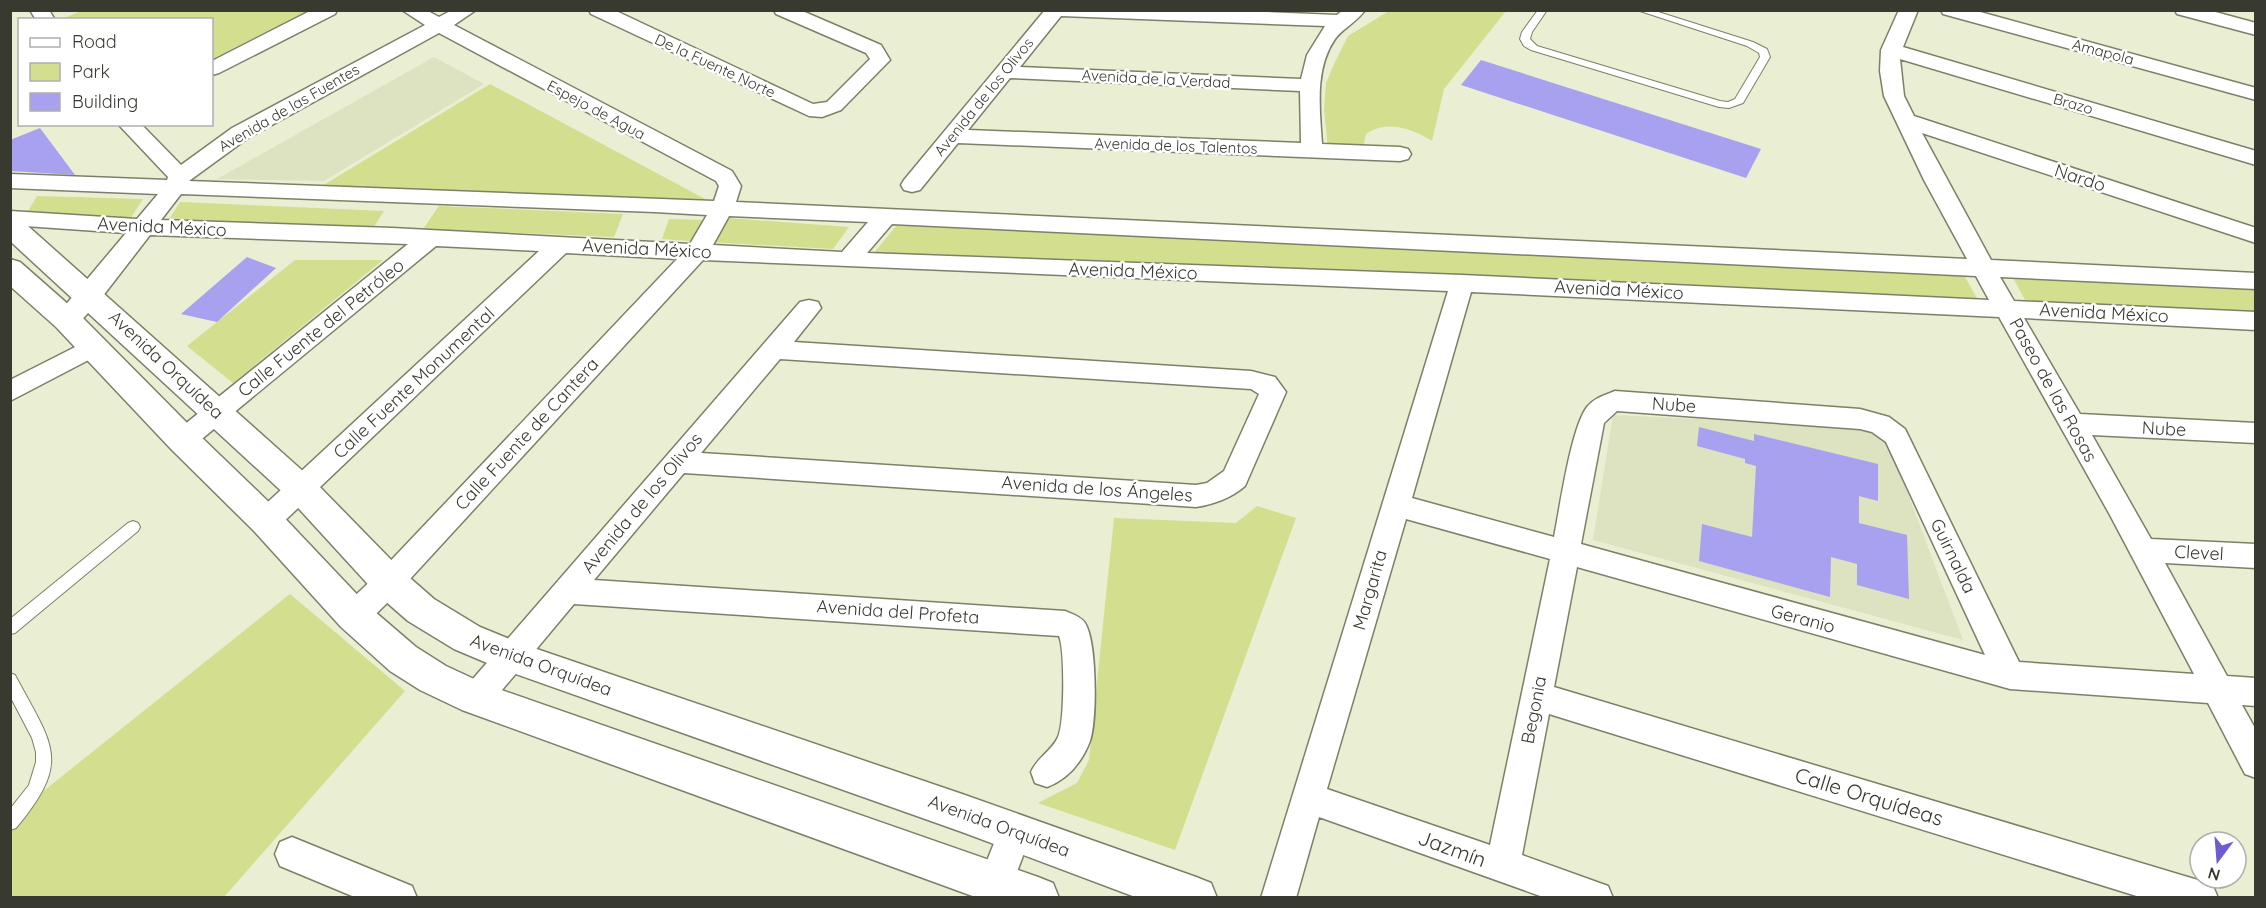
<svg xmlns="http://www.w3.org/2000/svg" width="2266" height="908" font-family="Quicksand,sans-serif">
<rect width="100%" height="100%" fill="#eaeed3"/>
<!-- built -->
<path fill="#dde2c0" d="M 434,57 L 484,84 L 324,181 L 217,179 Z
M 1613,415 L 1883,428 L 1963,640 L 1593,540 Z"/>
<!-- green -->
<path fill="#d3de8f" d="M 81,11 L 81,10 L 308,11 L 212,59 L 212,20 L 62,19 Z
M 1389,11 L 1506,11 L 1444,89 L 1432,141 C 1413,129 1387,119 1366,134 L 1363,148 L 1328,150 L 1324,109 L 1326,83 L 1335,62 L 1348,36 Z
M 490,84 L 707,200 L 322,186 Z
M 37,196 L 143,199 L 130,219 L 25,216 Z
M 180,202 L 384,211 L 372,230 L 166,224 Z
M 439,206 L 623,214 L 614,237 L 423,229 Z
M 729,218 L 849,227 L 833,249 L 708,242 Z
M 669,219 L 705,220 L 690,241 L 662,239 Z
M 897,225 L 1961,270 L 1978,300 L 873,254 Z
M 295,260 L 383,260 L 233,383 L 187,346 Z
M 2011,274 L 2255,285 L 2255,312 L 2026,302 Z
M 1257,506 L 1296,518 L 1175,850 L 1038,803 L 1077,783 L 1089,760 L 1114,518 L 1236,523 Z
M 290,594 L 405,691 L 224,897 L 11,898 L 11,817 Z"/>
<!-- building -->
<path fill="#a7a1f0" d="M 1481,60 L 1761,149 L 1746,178 L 1461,85 Z
M 40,128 L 75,175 L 10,171 L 10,140 Z
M 247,257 L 276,268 L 217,322 L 181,314 Z
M 1699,427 L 1754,441 L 1754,434 L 1878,464 L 1878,501 L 1859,496 L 1859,523 L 1907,535 L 1909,599 L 1857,585 L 1857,564 L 1831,557 L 1830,597 L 1699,561 L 1702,524 L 1752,537 L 1756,466 L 1745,463 L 1745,459 L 1697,446 Z"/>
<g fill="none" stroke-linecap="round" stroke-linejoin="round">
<!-- service casing -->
<g stroke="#7c8068" stroke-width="2">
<path id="service" d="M 1538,10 L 1547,10 L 1532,32 L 1530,39 L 1537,46 L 1720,101 L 1728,102 L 1735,99 L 1760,57 L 1759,53 L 1747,46 L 1637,10 L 1652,10 L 1753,42 L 1767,49 L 1770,57 L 1743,103 L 1729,108 L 1719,107 L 1531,50 L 1524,46 L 1520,39 L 1522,32 Z
M 133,521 L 138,523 L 140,527 L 138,531 L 15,633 L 10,634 L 10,619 L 128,523 Z
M 10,673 L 15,675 C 52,745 73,760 16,828 L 10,830 L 10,809 L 29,785 L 36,762 L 36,752 L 32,738 L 10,696 Z"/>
</g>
<!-- minor casing -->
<g stroke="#7c8068" stroke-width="3">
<path id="minor" d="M 30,10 L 49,10 L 55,20 L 36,20 Z
M 312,10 L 337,10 L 335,14 L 219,73 L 212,75 L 212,61 Z
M 402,10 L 426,10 L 439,17 L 452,10 L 476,10 L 454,25 L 732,171 L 741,186 L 736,202 L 1967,259 L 1924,180 L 1884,96 L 1880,71 L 1881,50 L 1899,10 L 1918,10 L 1903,47 L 2256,151 L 2256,165 L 1900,59 L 1904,96 L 1914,116 L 2256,228 L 2256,243 L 1922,133 L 1991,260 L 2256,273 L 2256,289 L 2000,277 L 2014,301 L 2256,312 L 2256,330 L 2024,318 L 2080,414 L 2256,423 L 2256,443 L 2092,435 L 2151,539 L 2256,544 L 2256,568 L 2165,563 L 2227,676 L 2256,678 L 2256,706 L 2242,705 L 2256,730 L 2256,778 L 2245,774 L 2208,703 L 2010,689 L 1577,567 L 1554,687 L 2201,881 L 2213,886 L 2218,898 L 2143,898 L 1549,714 L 1522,855 L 1608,886 L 1613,898 L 1546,898 L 1319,817 L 1296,898 L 1261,898 L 1448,291 L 703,260 L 399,591 L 365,625 L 354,629 L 343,625 L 339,616 L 343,607 L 379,573 L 677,259 L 566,253 L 276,529 L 266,532 L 256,529 L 252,521 L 256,513 L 539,251 L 436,246 L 192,447 L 183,450 L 174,447 L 170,440 L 174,433 L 408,244 L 150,235 L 99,301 L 76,326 L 67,329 L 58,326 L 55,320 L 58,314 L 126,233 L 10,225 L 10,211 L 137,219 L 158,194 L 10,188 L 10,174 L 167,180 L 168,177 L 118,124 L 141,124 L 181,165 L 232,128 L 425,25 ZM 439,33 L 716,181 L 719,186 L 714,201 L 189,181 L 248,138 ZM 181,194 L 655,212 L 707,215 L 690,244 L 392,228 L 161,220 ZM 729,216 L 868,222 L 842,252 L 713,245 ZM 892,224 L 1976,276 L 1989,300 L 1462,275 L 867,253 ZM 1471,292 L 1999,317 L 2110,515 L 2194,674 L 2019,662 L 1905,429 L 1889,417 L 1860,409 L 1615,391 C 1605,395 1594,398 1587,407 C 1571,428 1560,507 1554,537 L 1412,498 ZM 1617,411 L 1860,429 L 1872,432 L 1886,442 L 1985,655 L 1581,544 L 1604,423 ZM 1406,519 L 1550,559 L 1490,845 L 1327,789 Z
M 589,10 L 614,10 L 813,104 L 827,102 L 870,59 L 866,53 L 776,14 L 774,10 L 800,10 L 881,45 L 890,60 L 841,110 L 822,117 L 809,116 L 591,14 Z
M 1045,10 L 1218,10 L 1337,15 L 1343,10 L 1365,10 C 1357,22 1343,28 1335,39 C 1314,69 1320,111 1322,144 L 1400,147 L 1408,149 L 1411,154 L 1408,159 L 1400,161 L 958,143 L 920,190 L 912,192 L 904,190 L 901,185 L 904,180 ZM 1061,16 L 1325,26 L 1307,55 L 1301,79 L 1020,67 ZM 1010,78 L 1300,91 L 1301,143 L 968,130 Z
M 1941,10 L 1973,10 L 2256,88 L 2256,100 L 1943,14 Z
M 2175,10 L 2208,10 L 2256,23 L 2256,35 L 2177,14 Z
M 809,300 L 818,302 L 821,308 L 794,342 L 1251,371 L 1275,377 L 1286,392 L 1245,486 C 1231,498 1214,504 1196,507 L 684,473 L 594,580 L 1065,611 C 1072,614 1080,616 1085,623 C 1097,642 1097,720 1090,741 C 1082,762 1068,779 1047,787 L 1035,783 L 1031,772 C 1037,758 1050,752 1057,739 C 1065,727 1065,650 1059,636 L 574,604 L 487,708 L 476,712 L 465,708 L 460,698 L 465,688 L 800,302 ZM 780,359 L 1251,389 L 1259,394 L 1224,471 L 1207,483 L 1196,485 L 701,453 Z
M 93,338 L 102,341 L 106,347 L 102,353 L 10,401 L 10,380 Z
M 1015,816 L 1027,821 L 1032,832 L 1007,898 L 972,898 L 1003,821 Z
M 292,837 L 412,886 L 417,898 L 357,898 L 280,866 L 275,854 L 280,842 Z"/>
</g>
<!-- tertiary casing -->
<g stroke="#7c8068" stroke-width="3">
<path id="tertiary" d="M 10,216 L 20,219 L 314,481 L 402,571 L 434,599 L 480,627 L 522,644 L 962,794 L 1196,877 L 1211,883 L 1217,898 L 1138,898 L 962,832 L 499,668 L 454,649 L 408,621 L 376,593 L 290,499 L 10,241 Z
M 10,259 L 20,262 L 78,313 L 195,431 L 278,511 L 367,605 L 416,647 L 446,666 L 487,685 L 1038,877 L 1053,883 L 1059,898 L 978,898 L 462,710 L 420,690 L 390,671 L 341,627 L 254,531 L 171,449 L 56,327 L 10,286 Z"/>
</g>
<!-- service -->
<use href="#service" fill="#fff" fill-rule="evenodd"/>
<!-- minor -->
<use href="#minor" fill="#fff" fill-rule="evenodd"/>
<!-- tertiary -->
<use href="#tertiary" fill="#fff" fill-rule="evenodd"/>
</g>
<g text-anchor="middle" stroke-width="5" stroke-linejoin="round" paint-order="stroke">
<!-- far-street labels -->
<g font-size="15" fill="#383a30" stroke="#fff">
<text transform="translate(2103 52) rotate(15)" y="5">Amapola</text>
<text transform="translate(715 66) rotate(25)" y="5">De la Fuente Norte</text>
<text transform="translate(1156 79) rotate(3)" y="5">Avenida de la Verdad</text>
<text transform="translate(984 97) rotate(-51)" y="5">Avenida de los Olivos</text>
<text transform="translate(2073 104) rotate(16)" y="5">Brazo</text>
<text transform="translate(289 108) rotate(-30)" y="5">Avenida de las Fuentes</text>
<text transform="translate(596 110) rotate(28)" y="5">Espejo de Agua</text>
<text transform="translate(1176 146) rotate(2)" y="5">Avenida de los Talentos</text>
</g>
<!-- street labels -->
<g font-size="18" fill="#383a30" stroke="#fff">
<text transform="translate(2080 178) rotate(18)" y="6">Nardo</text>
<text transform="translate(162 227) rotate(3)" y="6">Avenida México</text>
<text transform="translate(647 249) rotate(3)" y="6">Avenida México</text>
<text transform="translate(1133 271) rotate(2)" y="6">Avenida México</text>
<text transform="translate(1619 290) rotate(3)" y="6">Avenida México</text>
<text transform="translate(2104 313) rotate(3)" y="6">Avenida México</text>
<text transform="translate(321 328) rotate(-39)" y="6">Calle Fuente del Petróleo</text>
<text transform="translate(166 365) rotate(43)" y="6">Avenida Orquídea</text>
<text transform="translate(414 383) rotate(-43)" y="6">Calle Fuente Monumental</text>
<text transform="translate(2053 390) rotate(61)" y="6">Paseo de las Rosas</text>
<text transform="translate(1674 405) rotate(4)" y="6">Nube</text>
<text transform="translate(2164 429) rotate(3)" y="6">Nube</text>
<text transform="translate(527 434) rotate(-47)" y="6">Calle Fuente de Cantera</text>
<text transform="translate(1097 489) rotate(4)" y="6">Avenida de los Ángeles</text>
<text transform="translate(642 503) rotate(-50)" y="6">Avenida de los Olivos</text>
<text transform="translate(2199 553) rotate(3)" y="6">Clevel</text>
<text transform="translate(1953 556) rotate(64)" y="6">Guirnalda</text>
<text transform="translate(1370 590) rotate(-74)" y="6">Margarita</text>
<text transform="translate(898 612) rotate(4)" y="6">Avenida del Profeta</text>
<text transform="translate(1803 619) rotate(15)" y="6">Geranio</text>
<text transform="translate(541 665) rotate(20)" y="6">Avenida Orquídea</text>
<text transform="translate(1534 710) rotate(-79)" y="6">Begonia</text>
<text transform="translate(999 826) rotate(20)" y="6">Avenida Orquídea</text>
</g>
<!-- near-street labels -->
<g font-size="21" fill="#383a30" stroke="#fff">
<text transform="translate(1869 797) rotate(17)" y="7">Calle Orquídeas</text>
<text transform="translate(1452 849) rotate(20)" y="7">Jazmín</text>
</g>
</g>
<!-- border -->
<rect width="2266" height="908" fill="none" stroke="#383a30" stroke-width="24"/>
<!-- legend -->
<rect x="18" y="18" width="195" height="108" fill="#ffffff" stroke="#afb0ac" stroke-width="1.5"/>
<rect x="30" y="38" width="30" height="9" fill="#ffffff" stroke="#afb0ac" stroke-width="1.5"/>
<text x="72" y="48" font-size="18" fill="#383a30">Road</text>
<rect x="30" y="63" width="30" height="18" fill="#d3de8f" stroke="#afb0ac" stroke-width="1.5"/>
<text x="72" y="78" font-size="18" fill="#383a30">Park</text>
<rect x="30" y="93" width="30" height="18" fill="#a7a1f0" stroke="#afb0ac" stroke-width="1.5"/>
<text x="72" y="108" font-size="18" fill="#383a30">Building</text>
<!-- north arrow -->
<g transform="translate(2218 860) rotate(196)"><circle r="28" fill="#ffffff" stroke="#afb0ac" stroke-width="1.5"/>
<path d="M0-4.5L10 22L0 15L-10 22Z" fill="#6f5ad4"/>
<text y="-9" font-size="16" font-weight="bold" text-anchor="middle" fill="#383a30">N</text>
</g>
</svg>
